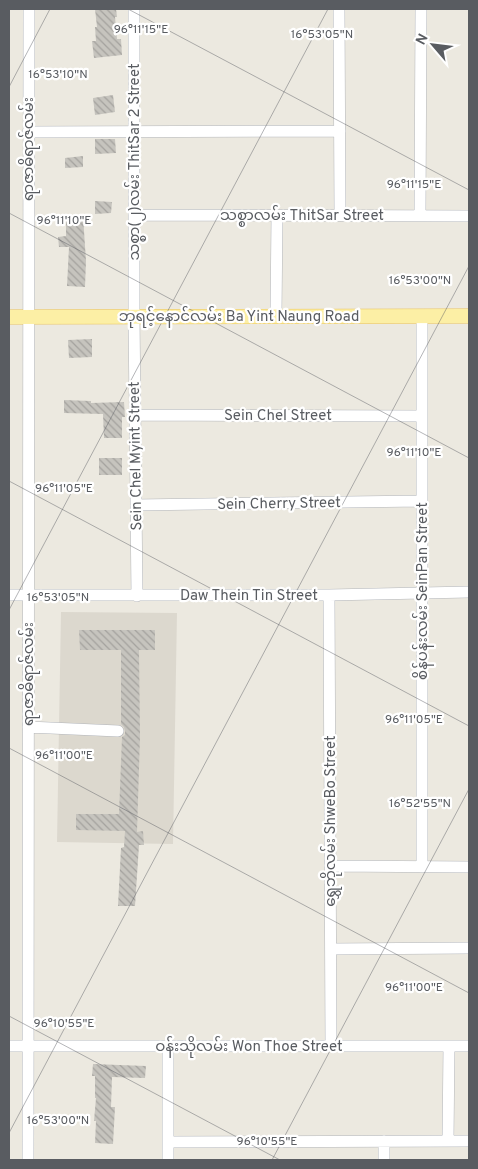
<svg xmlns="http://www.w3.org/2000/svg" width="478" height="1169" font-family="Overpass,'Noto Sans Myanmar',sans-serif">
<defs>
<pattern id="building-back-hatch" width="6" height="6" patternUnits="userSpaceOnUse" patternTransform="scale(1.25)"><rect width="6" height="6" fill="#c6c4be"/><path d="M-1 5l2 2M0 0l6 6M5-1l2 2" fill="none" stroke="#a4a29e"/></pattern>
</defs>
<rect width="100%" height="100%" fill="#ece9e0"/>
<!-- education -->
<path fill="#dcd8ce" d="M 61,612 L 177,613 L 173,844 L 57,842 Z"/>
<!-- building -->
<path fill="url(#building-back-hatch)" d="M 95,9 L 116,9 L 117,17 L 115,17 L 117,39 L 121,39 L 122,55 L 94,58 L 92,41 L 96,41 L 95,27 L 97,27 Z
M 113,95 L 115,112 L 95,115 L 93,98 Z
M 95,139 L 115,139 L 116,153 L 95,154 Z
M 83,156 L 83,167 L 65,168 L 65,158 Z
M 95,201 L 112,202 L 111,213 L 95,214 Z
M 83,216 L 86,261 L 85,287 L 67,286 L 69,247 L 59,247 L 58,237 L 66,236 L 66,217 Z
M 92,339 L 92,357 L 69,358 L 68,340 Z
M 64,400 L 91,401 L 91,403 L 124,402 L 125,417 L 122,417 L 122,438 L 104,438 L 103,414 L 64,413 Z
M 99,458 L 122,458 L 122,475 L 99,475 Z
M 79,630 L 155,630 L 155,650 L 139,650 L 140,737 L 137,832 L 143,831 L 144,845 L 139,845 L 135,906 L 118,906 L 121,848 L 124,847 L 125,831 L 76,830 L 76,814 L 119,814 L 122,737 L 125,735 L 125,731 L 124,727 L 121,724 L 121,650 L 80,650 Z
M 93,1064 L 146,1066 L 145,1078 L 112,1077 L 111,1107 L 115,1107 L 113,1144 L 95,1143 L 96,1121 L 94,1121 L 96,1098 L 95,1098 L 95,1076 L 92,1076 Z"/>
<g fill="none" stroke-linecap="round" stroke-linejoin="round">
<!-- minor casing -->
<g stroke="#b3b6bb" stroke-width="12">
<path id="minor" d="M 134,9 L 134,316 L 137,596
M 339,9 L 340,215
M 28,132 L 340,131
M 134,215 L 469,216
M 420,215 L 421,9
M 276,316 L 277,215
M 422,316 L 422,867
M 135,415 L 422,416
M 136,505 L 422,501
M 9,595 L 329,595 L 469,592
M 329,595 L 331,1046
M 28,727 L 118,731
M 330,866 L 469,867
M 331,949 L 469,948
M 9,1046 L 469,1046
M 168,1046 L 168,1160
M 448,1141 L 449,1046
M 168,1142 L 469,1141
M 28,1160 L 29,9
M 384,1160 L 384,1141"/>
</g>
<!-- major casing -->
<g stroke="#ecc459" stroke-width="15">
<path id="major" d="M 9,317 L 469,316"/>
</g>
<!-- minor -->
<use href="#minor" stroke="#fff" stroke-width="11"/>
<!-- major -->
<use href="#major" stroke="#fcefa5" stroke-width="14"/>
</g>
<!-- ticks -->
<path fill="none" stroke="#595c61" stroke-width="1" stroke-opacity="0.45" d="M 128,9 L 469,190M 9,87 L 50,9M 9,213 L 469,458M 9,481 L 469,726M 9,610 L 328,9M 9,748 L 469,993M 9,1016 L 280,1160M 9,1133 L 469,266M 272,1160 L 469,789"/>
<g text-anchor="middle" stroke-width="4.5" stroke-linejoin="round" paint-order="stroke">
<!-- street labels -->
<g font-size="15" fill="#595c61" stroke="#fff">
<text transform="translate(28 149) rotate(-90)" y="5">ရာဇာဓိရာဇ်လမ်း</text>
<text transform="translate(134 162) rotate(-90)" y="5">သစ္စာ(၂)လမ်း ThitSar 2 Street</text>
<text x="302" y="220">သစ္စာလမ်း ThitSar Street</text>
<text x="239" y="321">ဘုရင့်နောင်လမ်း Ba Yint Naung Road</text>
<text x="278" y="420">Sein Chel Street</text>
<text transform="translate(135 456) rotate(-91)" y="5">Sein Chel Myint Street</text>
<text transform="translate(279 503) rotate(-1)" y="5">Sein Cherry Street</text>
<text transform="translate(422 591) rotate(-90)" y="5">စိန်ပန်းလမ်း SeinPan Street</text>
<text x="249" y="600">Daw Thein Tin Street</text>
<text transform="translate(28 674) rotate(-90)" y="5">ရာဇာဓိရာဇ်လမ်း</text>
<text transform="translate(330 821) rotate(-90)" y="5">ရွှေဘိုလမ်း ShweBo Street</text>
<text x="249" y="1051">ဝန်းသိုလမ်း Won Thoe Street</text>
</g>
</g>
<g font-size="12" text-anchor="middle" fill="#595c61" stroke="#fff" stroke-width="4.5" stroke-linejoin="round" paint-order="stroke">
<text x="141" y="33">96°11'15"E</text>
<text x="322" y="38">16°53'05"N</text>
<text x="58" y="78">16°53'10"N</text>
<text x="414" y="188">96°11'15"E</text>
<text x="64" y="224">96°11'10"E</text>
<text x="420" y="284">16°53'00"N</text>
<text x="414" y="456">96°11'10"E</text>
<text x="64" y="492">96°11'05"E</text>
<text x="58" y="601">16°53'05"N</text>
<text x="414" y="723">96°11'05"E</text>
<text x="64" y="759">96°11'00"E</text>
<text x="420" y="807">16°52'55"N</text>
<text x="414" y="991">96°11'00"E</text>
<text x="64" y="1027">96°10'55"E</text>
<text x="58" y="1124">16°53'00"N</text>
<text x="267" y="1145">96°10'55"E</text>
</g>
<!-- border -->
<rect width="478" height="1169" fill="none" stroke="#595c61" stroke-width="20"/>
<!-- north arrow -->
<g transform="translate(433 45) rotate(298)" stroke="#ffffff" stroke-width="4" paint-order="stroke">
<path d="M0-4L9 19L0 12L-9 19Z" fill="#595c61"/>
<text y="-8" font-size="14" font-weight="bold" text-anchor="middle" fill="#595c61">N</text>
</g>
</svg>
